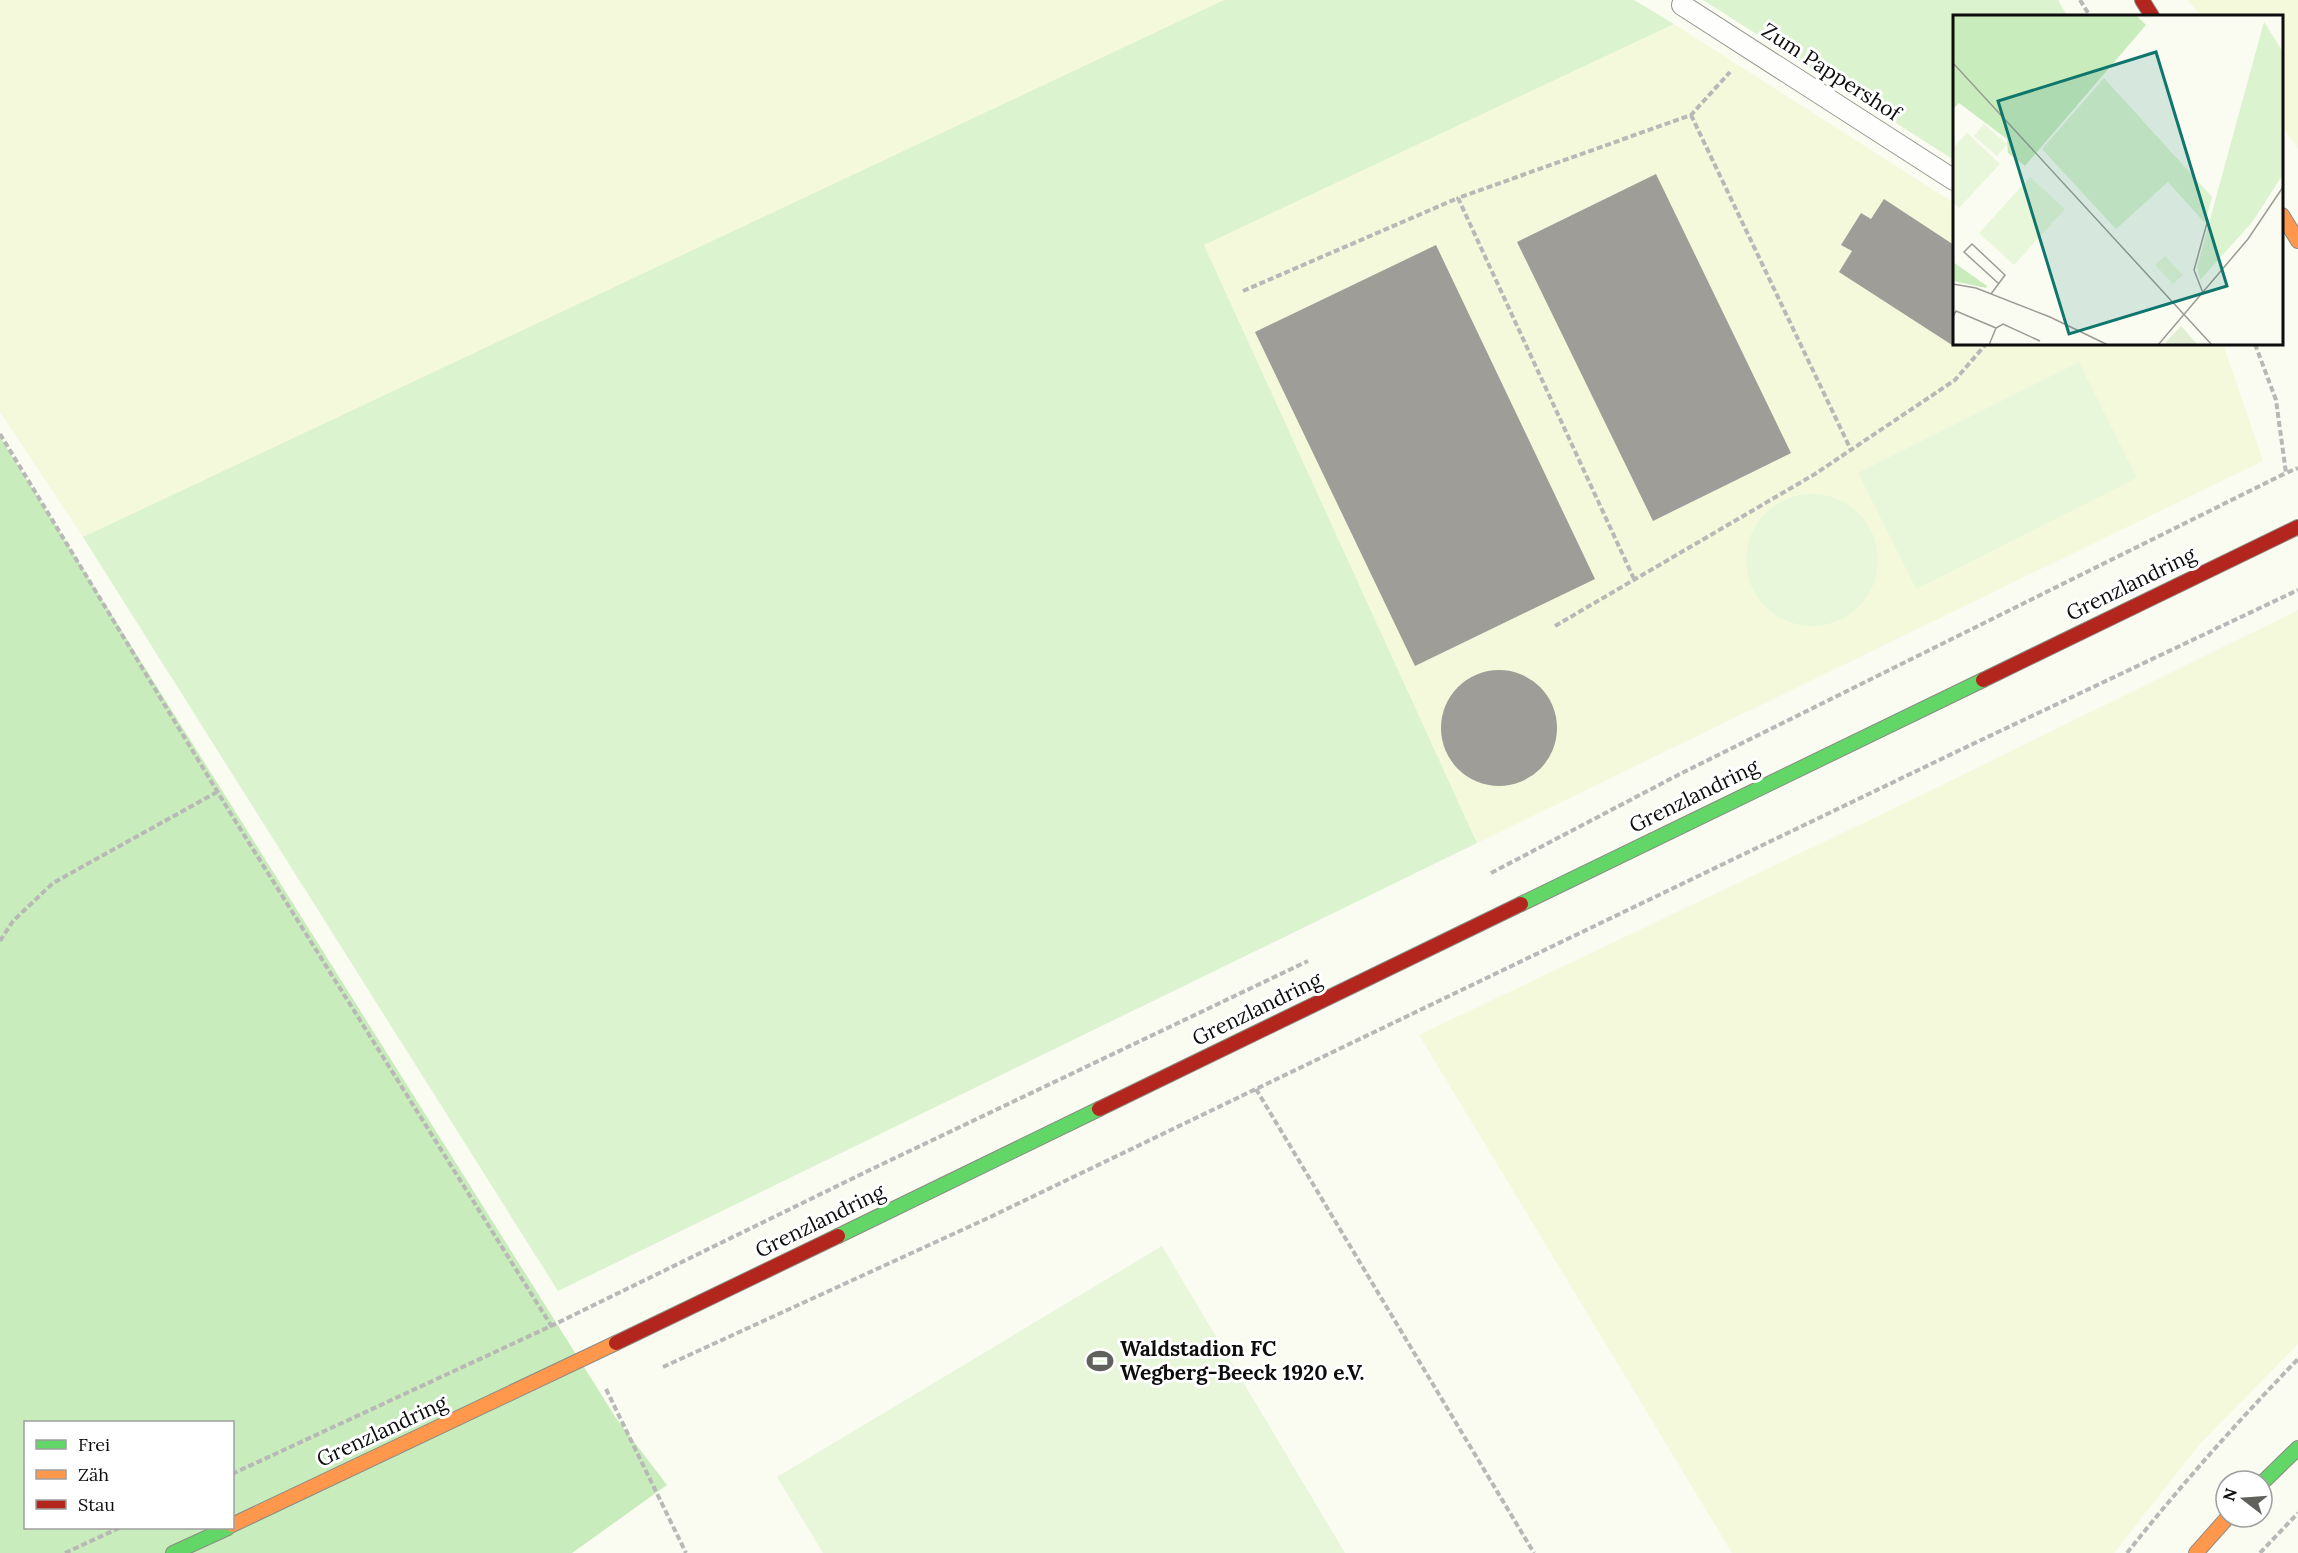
<svg xmlns="http://www.w3.org/2000/svg" width="2298" height="1553" font-family="Lora,serif">
<rect width="100%" height="100%" fill="#fafbf1"/>
<!-- farmland -->
<path fill="#f5f9dc" d="M 0,0 L 1224,0 L 83,537 L 0,412 Z
M 2188,0 L 2298,0 L 2298,149 L 2282,126 L 2282,16 L 2201,16 Z
M 1674,24 L 1954,203 L 1954,344 L 2223,344 L 2263,461 L 1477,843 L 1204,245 Z
M 2298,610 L 2298,1344 L 2199,1445 L 2114,1553 L 1732,1553 L 1419,1035 L 1897,807 Z"/>
<!-- green -->
<path fill="#dcf3cf" d="M 1224,0 L 1634,0 L 1674,24 L 1204,245 L 1477,843 L 558,1291 L 83,537 Z
M 1703,0 L 2058,0 L 2067,16 L 1954,16 L 1954,160 Z"/>
<!-- forest -->
<path fill="#c9ecbc" fill-rule="evenodd" d="M 0,437 L 616,1418 L 667,1485 L 572,1553 L 0,1553 ZM 26,1422 L 232,1422 L 232,1528 L 26,1528 Z"/>
<!-- pitch -->
<path fill="#e8f7d9" d="M 2079,362 L 2137,478 L 1916,589 L 1858,473 Z
M1746 560a66 66 0 1 1 132 0a66 66 0 1 1-132 0Z
M 1162,1246 L 1345,1553 L 823,1553 L 777,1477 Z"/>
<!-- building -->
<path fill="#9e9d97" d="M 1656,174 L 1791,453 L 1653,521 L 1517,242 Z
M 1884,199 L 1954,245 L 1954,292 L 1952,296 L 1954,297 L 1954,342 L 1952,345 L 1839,272 L 1852,251 L 1841,245 L 1861,213 L 1871,219 Z
M 1436,245 L 1595,579 L 1415,666 L 1255,332 Z
M1441 728a58 58 0 1 1 116 0a58 58 0 1 1-116 0Z"/>
<g fill="none" stroke-linecap="round" stroke-linejoin="round">
<!-- lane casing -->
<g stroke="#949490" stroke-width="22">
<path id="lane" d="M 1682,5 L 1954,180"/>
</g>
<!-- fast casing -->
<g stroke="#8a8b86" stroke-width="16">
<path id="fast" d="M 1521,904 L 1983,680
M 838,1236 L 1099,1109
M 2262,1483 L 2298,1448
M 173,1553 L 228,1528"/>
</g>
<!-- slow casing -->
<g stroke="#8a8b86" stroke-width="16">
<path id="slow" d="M 2282,215 L 2298,241
M 232,1525 L 616,1343
M 2196,1553 L 2228,1517"/>
</g>
<!-- jam casing -->
<g stroke="#8a8b86" stroke-width="16">
<path id="jam" d="M 2142,0 L 2152,16
M 1983,680 L 2298,527
M 1099,1109 L 1521,904
M 616,1343 L 838,1236"/>
</g>
<!-- path -->
<path stroke="#b8b8b6" stroke-width="4" stroke-dasharray="6 3" stroke-linecap="butt" d="M 2080,0 L 2090,16
M 1691,115 L 1851,450
M 1243,291 L 1458,198
M 2255,344 L 2276,400 L 2286,473 L 2298,468
M 0,434 L 231,814 L 552,1327
M 1634,579 L 1458,198 L 1691,115 L 1730,72
M 1555,626 L 1815,474 L 1955,380 L 1986,344
M 1491,873 L 1678,775 L 2286,473
M 0,941 L 13,921 L 53,883 L 217,792
M 1256,1089 L 1534,1553
M 663,1367 L 986,1219 L 1958,751 L 2298,590
M 606,1389 L 686,1553
M 232,1474 L 551,1326 L 874,1168 L 1308,961
M 65,1553 L 119,1528
M 2127,1553 C 2181,1485 2238,1421 2298,1359
M 2260,1553 L 2298,1513"/>
<!-- lane -->
<use href="#lane" stroke="#fefefd" stroke-width="20"/>
<!-- fast -->
<use href="#fast" stroke="#63d668" stroke-width="14"/>
<!-- slow -->
<use href="#slow" stroke="#ff974d" stroke-width="14"/>
<!-- jam -->
<use href="#jam" stroke="#b3261e" stroke-width="14"/>
</g>
<!-- icons -->
<defs>
<g id="stadium-bare" transform="scale(2.07)"><path d="M0-5a6.5 5 0 1 0 0 10a6.5 5 0 1 0 0-10ZM-3.5-1.8h7v3.6h-7Z" fill="#60605d" stroke="#fff" stroke-width="2.5" paint-order="stroke"/></g>
</defs>
<g fill-rule="evenodd">
<use href="#stadium-bare" x="1100" y="1361"/>
</g>
<g text-anchor="middle" stroke-width="6" stroke-linejoin="round" paint-order="stroke">
<!-- street labels -->
<g font-size="21" fill="#0d0d0d" stroke="#fff">
<text transform="translate(1831 72) rotate(33)" y="7">Zum Pappershof</text>
<text transform="translate(2131 584) rotate(-26)" y="7">Grenzlandring</text>
<text transform="translate(1694 796) rotate(-26)" y="7">Grenzlandring</text>
<text transform="translate(1257 1009) rotate(-26)" y="7">Grenzlandring</text>
<text transform="translate(820 1221) rotate(-26)" y="7">Grenzlandring</text>
<text transform="translate(382 1431) rotate(-25)" y="7">Grenzlandring</text>
</g>
<!-- poi labels -->
<g font-size="21" font-weight="bold" fill="#0d0d0d" stroke="#fff" text-anchor="start">
<text x="1120" y="1356">Waldstadion FC<tspan x="1120" dy="24">Wegberg-Beeck 1920 e.V.</tspan></text>
</g>
</g>
<!-- overview -->
<g transform="translate(1953 15)">
<rect width="330" height="330" fill="#fafbf1"/>
<path d="M 311,7 L 330,37 L 330,159 L 300,206 L 247,265 L 244,252 ZM 151,63 L 259,182 L 252,208 L 215,167 L 163,214 L 89,134 Z" fill="#dcf3cf"/>
<path d="M 0,0 L 183,0 L 193,10 L 72,151 L 55,138 L 54,124 L 6,88 L 0,94 ZM 0,247 L 34,271 L 33,273 L 0,266 Z" fill="#c9ecbc"/>
<path d="M 228,311 L 245,330 L 215,330 L 213,327 Z" fill="#e1eed4"/>
<path d="M 31,109 L 54,129 L 44,141 L 21,121 ZM 14,118 L 47,149 L 6,193 L 0,187 L 0,133 ZM 77,162 L 112,194 L 61,250 L 26,218 ZM 212,241 L 230,260 L 220,269 L 202,250 Z" fill="#e8f7d9"/>
<path fill="none" stroke="#9b9c96" stroke-width="1.5" d="M 0,48 L 259,330M 0,269 L 23,273 L 97,302 L 155,330M 250,278 L 241,255 L 254,208M 38,279 L 52,260 L 19,229 L 11,237 L 45,268M 0,302 L 3,296 L 43,313M 36,330 L 43,313 L 50,309 L 87,326M 205,330 L 295,224 L 330,172"/>
<path fill="#0f766e" fill-opacity="0.15" stroke="#0f766e" stroke-width="3" d="M 203,37 L 274,271 L 116,319 L 45,86 Z"/>
<rect width="330" height="330" fill="none" stroke="#0d0d0d" stroke-width="3"/>
</g>
<!-- legend -->
<rect x="24" y="1421" width="210" height="108" fill="#ffffff" stroke="#9e9e9e" stroke-width="1.5"/>
<rect x="36" y="1440" width="30" height="9" fill="#63d668" stroke="#9e9e9e" stroke-width="1.5"/>
<text x="78" y="1451" font-size="18" fill="#0d0d0d">Frei</text>
<rect x="36" y="1470" width="30" height="9" fill="#ff974d" stroke="#9e9e9e" stroke-width="1.5"/>
<text x="78" y="1481" font-size="18" fill="#0d0d0d">Zäh</text>
<rect x="36" y="1500" width="30" height="9" fill="#b3261e" stroke="#9e9e9e" stroke-width="1.5"/>
<text x="78" y="1511" font-size="18" fill="#0d0d0d">Stau</text>
<!-- north arrow -->
<g transform="translate(2244 1499) rotate(287)"><circle r="28" fill="#ffffff" stroke="#9e9e9e" stroke-width="1.5"/>
<path d="M0-4.5L10 22L0 15L-10 22Z" fill="#60605d"/>
<text y="-9" font-size="16" font-weight="bold" text-anchor="middle" fill="#0d0d0d">N</text>
</g>
</svg>
